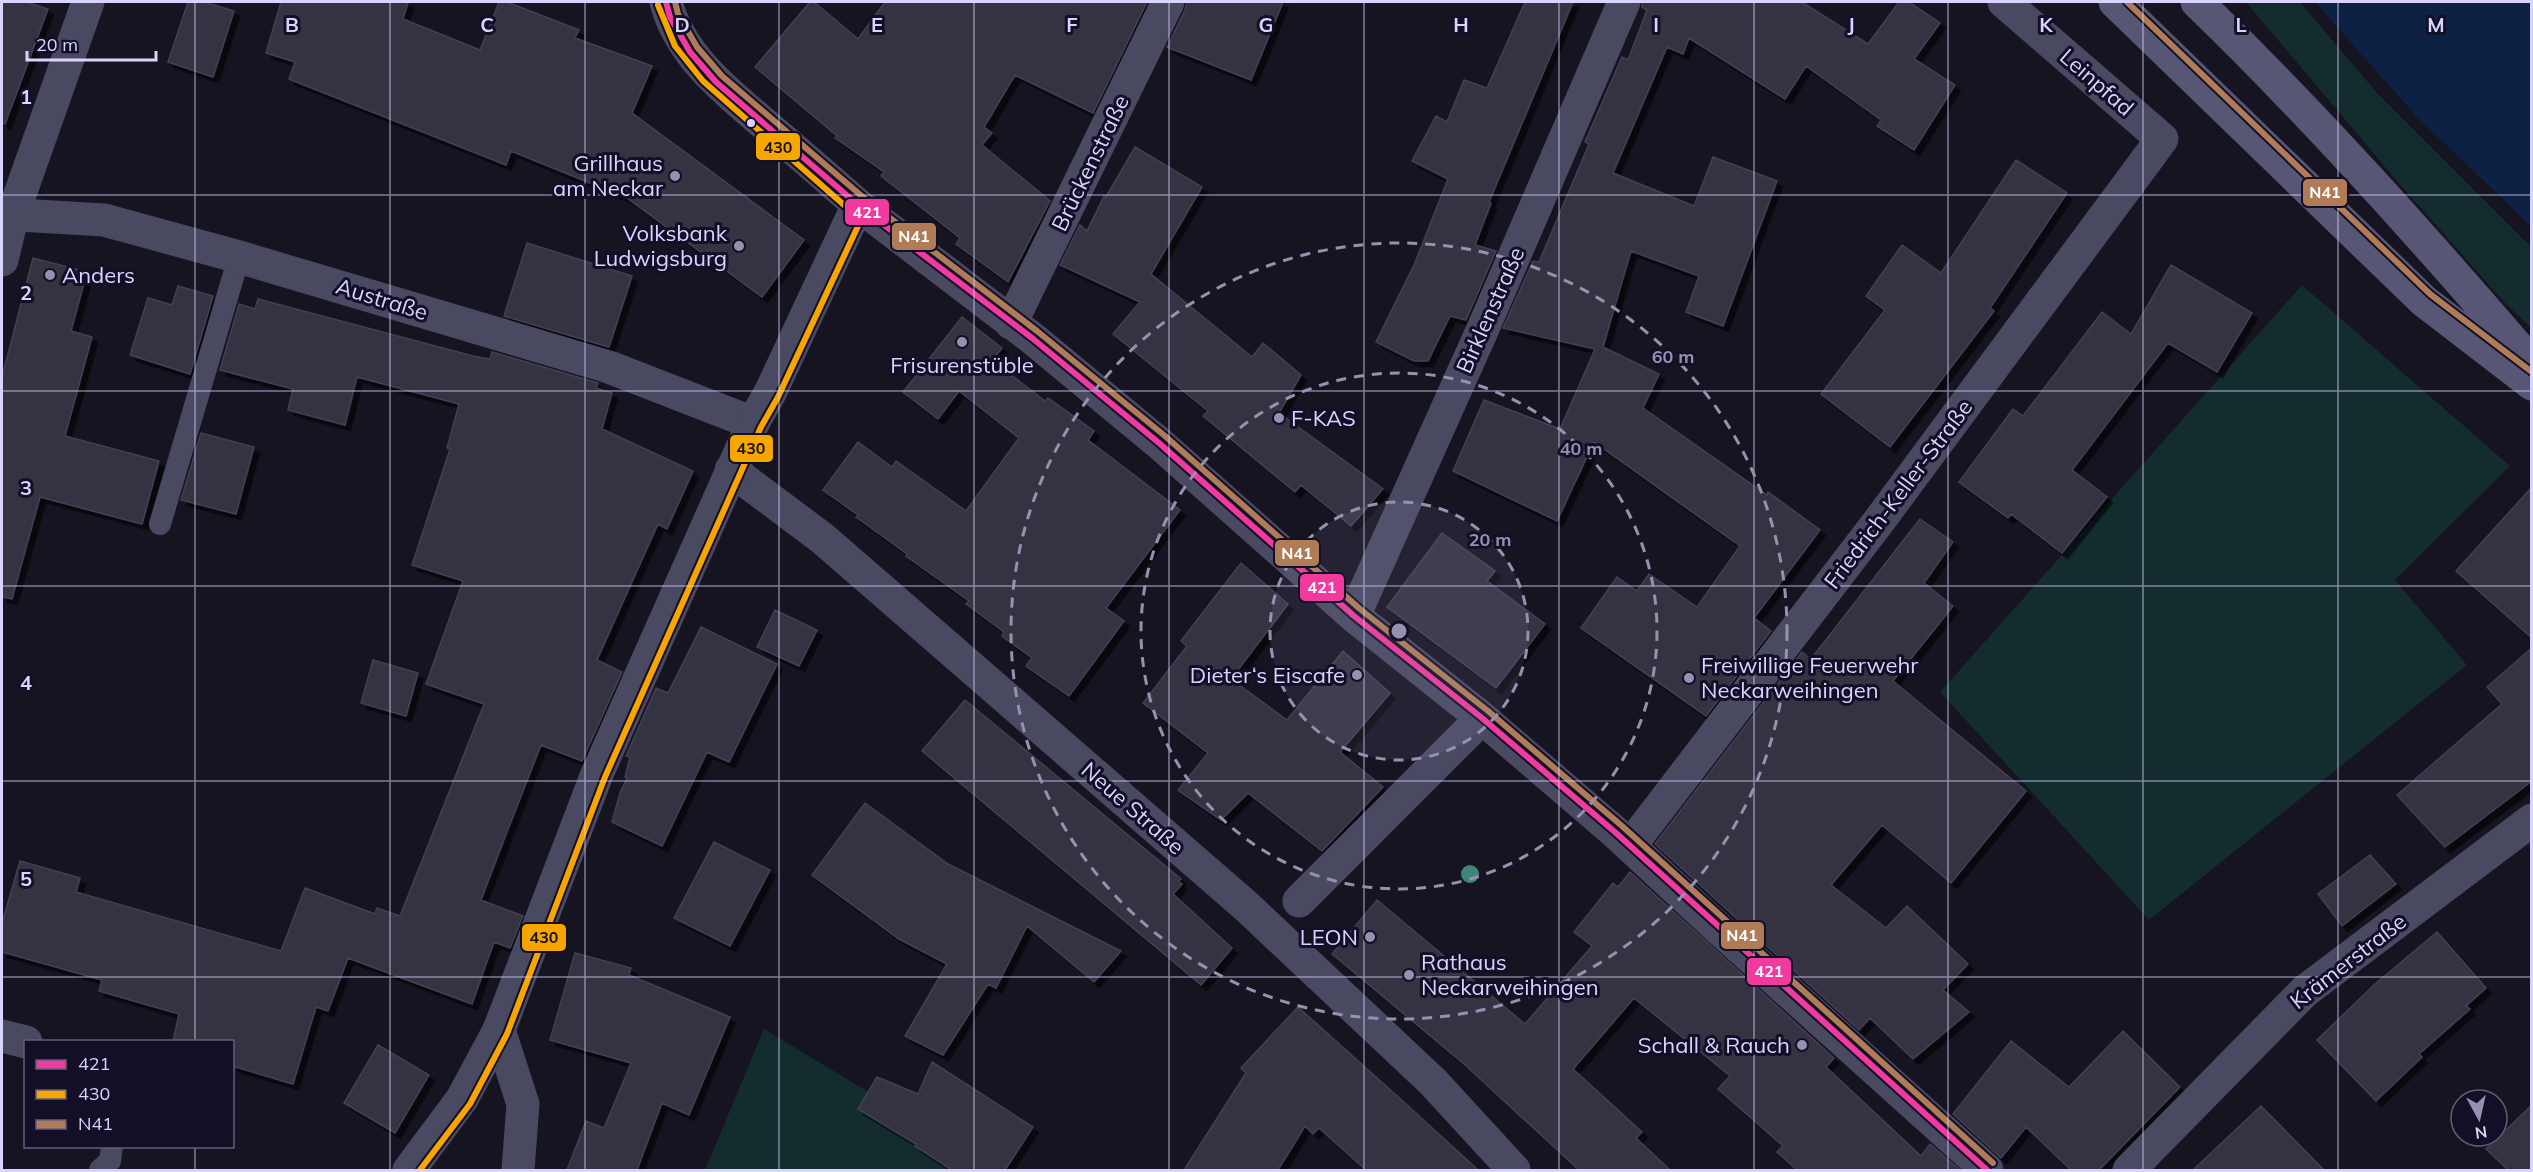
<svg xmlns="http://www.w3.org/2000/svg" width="2533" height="1172" font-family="Mulish,sans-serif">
<defs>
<filter id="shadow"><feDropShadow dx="5.5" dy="5.5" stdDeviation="0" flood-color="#0009"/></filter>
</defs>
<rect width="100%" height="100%" fill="#161421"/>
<!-- green -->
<path fill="#132c2d" d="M 2246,2 L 2300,2 L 2377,93 L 2531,247 L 2531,328 L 2504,302 L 2396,180 Z
M 2302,285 L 2510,466 L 2395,580 L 2467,665 L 2149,920 L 1940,692 Z
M 764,1029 L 998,1170 L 705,1170 Z"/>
<!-- water -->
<path fill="#0d2144" d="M 2315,2 L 2531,2 L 2531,226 L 2418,118 Z"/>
<!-- building -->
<path fill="#343243" stroke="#433f54" stroke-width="1.5" filter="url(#shadow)" d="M 2,2 L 26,2 L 48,9 L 5,124 L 2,123 Z
M 188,2 L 204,2 L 234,11 L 213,77 L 168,62 Z
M 281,2 L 408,2 L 403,19 L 480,50 L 499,2 L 507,2 L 579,30 L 575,38 L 652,66 L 632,113 L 804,240 L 762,297 L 627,198 L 511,151 L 506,165 L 289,79 L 295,62 L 266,53 Z
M 810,2 L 814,2 L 858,39 L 885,2 L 1147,2 L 1093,113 L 1015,75 L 984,127 L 992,133 L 982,145 L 1050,201 L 1008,282 L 956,244 L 960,238 L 881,176 L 884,172 L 835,138 L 837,136 L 755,67 Z
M 1187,2 L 1283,2 L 1251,80 L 1167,47 L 1185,10 Z
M 1525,2 L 1573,2 L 1489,202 L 1491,203 L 1475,245 L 1496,251 L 1466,320 L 1450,316 L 1428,361 L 1414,361 L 1376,342 L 1414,265 L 1448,179 L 1412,161 L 1436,116 L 1447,122 L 1464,80 L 1487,88 Z
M 1642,2 L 1802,2 L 1868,44 L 1899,2 L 1909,2 L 1940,23 L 1914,59 L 1955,85 L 1914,150 L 1877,126 L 1881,120 L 1806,66 L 1785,99 L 1689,38 L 1683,54 L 1667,47 L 1613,173 L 1694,206 L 1713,157 L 1777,181 L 1723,326 L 1686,312 L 1699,276 L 1631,251 L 1603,347 L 1659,374 L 1643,408 L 1767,495 L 1768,492 L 1820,530 L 1754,618 L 1771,631 L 1706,716 L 1581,628 L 1617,577 L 1637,591 L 1649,574 L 1697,607 L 1740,546 L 1594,442 L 1557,521 L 1453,471 L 1484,400 L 1560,429 L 1595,349 L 1503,328 L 1533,261 L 1539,262 L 1589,144 L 1585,142 L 1622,57 L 1628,60 L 1647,10 L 1642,7 Z
M 1135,147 L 1202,187 L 1151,274 L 1252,357 L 1263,343 L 1301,375 L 1279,413 L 1383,489 L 1351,526 L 1301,485 L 1295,492 L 1203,416 L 1208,411 L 1113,334 L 1140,302 L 1060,265 L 1080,225 L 1087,231 L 1104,196 L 1106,197 Z
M 2016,160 L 2067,193 L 1990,308 L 1994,311 L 1890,447 L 1821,394 L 1885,310 L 1866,296 L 1902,245 L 1941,273 Z
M 527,243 L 632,276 L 609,347 L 504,316 Z
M 33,258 L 87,272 L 71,331 L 92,337 L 65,436 L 159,461 L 142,524 L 40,497 L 12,599 L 2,597 L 2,377 Z
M 2171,265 L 2252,313 L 2217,372 L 2168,343 L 2072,470 L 2107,497 L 2062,553 L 2011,514 L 2008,518 L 1959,482 L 2013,409 L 2023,416 L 2102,312 L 2131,334 Z
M 178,286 L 213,296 L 190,374 L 130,355 L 148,298 L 172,305 Z
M 258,299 L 473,356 L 490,359 L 492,352 L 598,383 L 596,388 L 612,393 L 602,429 L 693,471 L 667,529 L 658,524 L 597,660 L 622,672 L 582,761 L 541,745 L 505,837 L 481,900 L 523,916 L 510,948 L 494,942 L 472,1004 L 348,958 L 328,1011 L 316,1007 L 293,1084 L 232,1066 L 232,1041 L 173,1041 L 179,1014 L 99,991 L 102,980 L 2,952 L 2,923 L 20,861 L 80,878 L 76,892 L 281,951 L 305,888 L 375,914 L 377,908 L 400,916 L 484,704 L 426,684 L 463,581 L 412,565 L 450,449 L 447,448 L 459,404 L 357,377 L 345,425 L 288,410 L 293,389 L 220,370 L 239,304 L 255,309 Z
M 962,317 L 1002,348 L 992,360 L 1045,401 L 1048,398 L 1094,431 L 1088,440 L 1180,510 L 1106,608 L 1124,621 L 1069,696 L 1026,666 L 1032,658 L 1002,636 L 1004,632 L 966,604 L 969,601 L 906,556 L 907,554 L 856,517 L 858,515 L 823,490 L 858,442 L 892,467 L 896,461 L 966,511 L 1019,438 L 959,391 L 938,419 L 903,392 Z
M 201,433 L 254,447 L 236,514 L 181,500 Z
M 2532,487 L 2532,638 L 2456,571 Z
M 1920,519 L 1953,542 L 1924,583 L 1953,606 L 1893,681 L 2026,791 L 1951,883 L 1882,825 L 1831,885 L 1886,928 L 1907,906 L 1968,964 L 1943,990 L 1969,1012 L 1913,1059 L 1870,1018 L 1859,1030 L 1655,844 L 1802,652 L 1811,659 Z
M 1442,533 L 1495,571 L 1487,581 L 1545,624 L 1496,688 L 1387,607 Z
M 1241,563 L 1288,604 L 1231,679 L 1287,720 L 1343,651 L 1390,693 L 1340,752 L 1383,787 L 1322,851 L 1248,793 L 1221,820 L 1178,790 L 1208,753 L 1143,703 L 1187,646 L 1181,641 Z
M 775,610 L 817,630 L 799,666 L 757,647 Z
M 701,627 L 777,664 L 729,762 L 707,752 L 662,846 L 612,822 L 620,793 L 627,778 L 625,777 L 630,757 L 626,756 L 656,688 L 668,693 Z
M 2532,648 L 2532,781 L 2445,847 L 2397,795 L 2502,704 L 2487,687 Z
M 373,660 L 418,673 L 406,716 L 361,703 Z
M 965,700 L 1181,879 L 1178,881 L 1182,884 L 1173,894 L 1232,948 L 1201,985 L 922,751 Z
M 865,803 L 948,864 L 1121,951 L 1094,982 L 1027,926 L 996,988 L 988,984 L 943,1055 L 905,1036 L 947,964 L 899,939 L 812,875 Z
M 714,842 L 770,870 L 730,946 L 674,918 Z
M 2370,855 L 2396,884 L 2342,926 L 2318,894 Z
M 1630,872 L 1834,1058 L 1826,1067 L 1921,1156 L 1930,1144 L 1960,1170 L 1797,1170 L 1777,1152 L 1783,1146 L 1718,1089 L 1730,1076 L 1634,998 L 1573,1069 L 1642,1132 L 1636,1138 L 1670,1170 L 1579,1170 L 1464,1064 L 1332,954 L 1377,900 L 1525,1024 L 1592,946 L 1574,932 L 1613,883 L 1618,887 Z
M 2437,932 L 2486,988 L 2466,1006 L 2470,1009 L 2419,1054 L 2422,1057 L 2376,1101 L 2317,1040 L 2374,985 Z
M 575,953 L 631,968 L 629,975 L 730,1017 L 689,1115 L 662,1103 L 637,1170 L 567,1170 L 586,1121 L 604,1128 L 631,1063 L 550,1040 Z
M 1298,1007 L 1406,1104 L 1478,1170 L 1366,1170 L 1319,1128 L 1313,1134 L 1305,1126 L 1278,1170 L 1184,1170 L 1246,1073 L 1241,1068 Z
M 2123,1031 L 2180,1087 L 2099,1170 L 2071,1170 L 2026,1127 L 2001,1158 L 1953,1114 L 2011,1041 L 2069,1087 Z
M 378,1045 L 429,1075 L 395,1133 L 344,1103 Z
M 932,1062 L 1033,1127 L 1005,1170 L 952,1170 L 915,1146 L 916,1144 L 858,1109 L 877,1077 L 918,1094 Z
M 2532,1105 L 2532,1170 L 2508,1170 L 2486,1149 Z
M 2261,1106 L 2324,1170 L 2193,1170 Z"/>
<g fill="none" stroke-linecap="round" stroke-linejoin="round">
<!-- service -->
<path stroke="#4a4962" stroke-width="22" d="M 160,524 L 239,257
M 100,1170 L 110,1161 L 112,1146"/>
<!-- minor -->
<path stroke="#4a4962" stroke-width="33" d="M 858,205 L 1032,338 L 1159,443 L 1354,616 L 1482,718 L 1616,833 L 1717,927 L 1987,1170
M 2,214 L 104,220 L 239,257 L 609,367 L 753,423
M 2,260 L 13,214 L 88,2
M 1011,323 L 1168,2
M 731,470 L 822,538 L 1246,906 L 1433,1082 L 1514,1170
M 1354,616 L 1481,333 L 1624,2
M 1630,846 L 1879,521 L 2162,139 L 2004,2
M 1299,901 L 1482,718
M 499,1030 L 523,1104 L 518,1170
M 2,1036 L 26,1042
M 2129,1170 L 2305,991 L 2532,820"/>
<!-- tertiary -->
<path stroke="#4a4962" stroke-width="33" d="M 409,1170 L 462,1099 L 499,1030 L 597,774 L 753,423 L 770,393 L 858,205 C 831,181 803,157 775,133 C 732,96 681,59 666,2"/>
<!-- secondary -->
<path stroke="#575674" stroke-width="33" d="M 2115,2 L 2424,301 L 2532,384
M 2197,2 C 2315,116 2425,239 2532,364"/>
<!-- bus-1 casing -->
<g stroke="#130f26" stroke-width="10">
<path id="bus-1" d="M 666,2 L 670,17 L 690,52 L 716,82 L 858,205 L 1032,338 L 1159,443 L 1354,616 L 1482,718 L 1616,833 L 1987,1170"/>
</g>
<!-- bus-2 casing -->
<g stroke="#130f26" stroke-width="10">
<path id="bus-2" d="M 658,5 L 675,46 L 703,81 L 852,212
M 420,1170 L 470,1104 L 507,1034 L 605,777 L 761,427 L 778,397 L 866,209"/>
</g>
<!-- bus-3 casing -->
<g stroke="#130f26" stroke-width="10">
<path id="bus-3" d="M 675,2 L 678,14 L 697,47 L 722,76 L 864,198 L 1037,331 L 1165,436 L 1360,609 L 1488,711 L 1622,826 L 1993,1163
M 2127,2 L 2430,294 L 2532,372"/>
</g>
<!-- bus-1 -->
<use href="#bus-1" stroke="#f13a9d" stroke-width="6"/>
<!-- bus-2 -->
<use href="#bus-2" stroke="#f7a600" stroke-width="6"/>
<!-- bus-3 -->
<use href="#bus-3" stroke="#b07c57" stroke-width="6"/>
</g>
<!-- trees -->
<circle fill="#3e8478" cx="1470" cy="874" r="9"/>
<!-- grid -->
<path fill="none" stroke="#d9d4ff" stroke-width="1.5" stroke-opacity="0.55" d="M 195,2 L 195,1042M 390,2 L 390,1170M 585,2 L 585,1170M 779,2 L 779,1170M 974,2 L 974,1170M 1169,2 L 1169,1170M 1364,2 L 1364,1170M 1559,2 L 1559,1170M 1754,2 L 1754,1170M 1948,2 L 1948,1170M 2143,2 L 2143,1170M 2338,2 L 2338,1170M 2,195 L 2532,195M 2,391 L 2532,391M 2,586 L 2532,586M 2,781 L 2532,781M 2,977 L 2532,977M 195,1146 L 195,1170"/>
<!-- distance rings -->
<circle cx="1399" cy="631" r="129" fill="#9591b1" fill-opacity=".12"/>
<g fill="none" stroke="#9591b1" stroke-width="3" stroke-dasharray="10 8">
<circle cx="1399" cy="631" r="129"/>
<circle cx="1399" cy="631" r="258"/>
<circle cx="1399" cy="631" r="388"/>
</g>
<!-- markers -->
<circle fill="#d9d4ff" stroke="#130f26" stroke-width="2" cx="751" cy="123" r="5"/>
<g fill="#9591b1" stroke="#130f26" stroke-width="2">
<circle cx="675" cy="176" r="6"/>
<circle cx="739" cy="246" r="6"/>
<circle cx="50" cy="275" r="6"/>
<circle cx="962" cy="342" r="6"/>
<circle cx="1279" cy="418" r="6"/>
<circle cx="1357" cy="675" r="6"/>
<circle cx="1689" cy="678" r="6"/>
<circle cx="1370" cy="937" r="6"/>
<circle cx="1409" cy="975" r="6"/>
<circle cx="1802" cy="1045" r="6"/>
</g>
<g text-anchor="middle" stroke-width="6" stroke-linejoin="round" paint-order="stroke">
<!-- street labels -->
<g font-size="22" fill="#d9d4ff" stroke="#130f26">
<text transform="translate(2097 82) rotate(41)" y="8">Leinpfad</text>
<text transform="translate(1090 163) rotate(-64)" y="8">Brückenstraße</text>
<text transform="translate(382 299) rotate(17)" y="8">Austraße</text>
<text transform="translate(1490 310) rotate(-66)" y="8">Birklenstraße</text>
<text transform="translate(1898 494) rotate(-53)" y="8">Friedrich-Keller-Straße</text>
<text transform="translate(1133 808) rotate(41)" y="8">Neue Straße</text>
<text transform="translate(2348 961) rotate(-38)" y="8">Krämerstraße</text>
</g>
<!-- poi labels -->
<g font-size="22" fill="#d9d4ff" stroke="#130f26" text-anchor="end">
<text x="663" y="171">Grillhaus<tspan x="663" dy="25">am Neckar</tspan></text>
<text x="727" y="241">Volksbank<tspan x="727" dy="25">Ludwigsburg</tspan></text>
<text x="62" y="283" text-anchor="start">Anders</text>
<text x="962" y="373" text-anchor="middle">Frisurenstüble</text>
<text x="1291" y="426" text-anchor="start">F-KAS</text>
<text x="1701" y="673" text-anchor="start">Freiwillige Feuerwehr<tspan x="1701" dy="25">Neckarweihingen</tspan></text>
<text x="1345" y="683">Dieter‘s Eiscafe</text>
<text x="1358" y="945">LEON</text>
<text x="1421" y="970" text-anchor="start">Rathaus<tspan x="1421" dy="25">Neckarweihingen</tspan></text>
<text x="1790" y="1053">Schall &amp; Rauch</text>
</g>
</g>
<g font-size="20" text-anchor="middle" font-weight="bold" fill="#d9d4ff" stroke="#130f26" stroke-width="6" stroke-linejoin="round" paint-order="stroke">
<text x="292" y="32">B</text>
<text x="487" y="32">C</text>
<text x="682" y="32">D</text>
<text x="877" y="32">E</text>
<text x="1072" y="32">F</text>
<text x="1266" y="32">G</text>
<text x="1461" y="32">H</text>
<text x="1656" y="32">I</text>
<text x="1851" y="32">J</text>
<text x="2046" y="32">K</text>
<text x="2241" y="32">L</text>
<text x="2436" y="32">M</text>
<text x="26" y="104">1</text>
<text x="26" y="300">2</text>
<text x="26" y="495">3</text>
<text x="26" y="690">4</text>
<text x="26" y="886">5</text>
</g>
<circle cx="1399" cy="631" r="9" fill="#9591b1" stroke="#130f26" stroke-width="3"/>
<g font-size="18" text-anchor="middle" font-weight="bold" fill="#9591b1" stroke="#130f26" stroke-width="6" stroke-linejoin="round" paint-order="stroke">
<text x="1673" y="363">60 m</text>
<text x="1581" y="455">40 m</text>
<text x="1490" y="546">20 m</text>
</g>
<g stroke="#130f26" stroke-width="2">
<rect x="755" y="132" width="46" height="29" rx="6" fill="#f7a600"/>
<rect x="2302" y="178" width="46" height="29" rx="6" fill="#b07c57"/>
<rect x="844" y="198" width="46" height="28" rx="6" fill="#f13a9d"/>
<rect x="891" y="222" width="46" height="29" rx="6" fill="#b07c57"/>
<rect x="729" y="434" width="45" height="29" rx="6" fill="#f7a600"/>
<rect x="1274" y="539" width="46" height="28" rx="6" fill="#b07c57"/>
<rect x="1299" y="573" width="46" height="29" rx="6" fill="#f13a9d"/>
<rect x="1720" y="921" width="45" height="29" rx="6" fill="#b07c57"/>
<rect x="521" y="923" width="46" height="29" rx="6" fill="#f7a600"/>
<rect x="1746" y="957" width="46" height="29" rx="6" fill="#f13a9d"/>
</g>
<g font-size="16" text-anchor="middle" font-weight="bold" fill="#fff">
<text x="2325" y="198">N41</text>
<text x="867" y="218">421</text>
<text x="914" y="242">N41</text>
<text x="1297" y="559">N41</text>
<text x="1322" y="593">421</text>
<text x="1742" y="941">N41</text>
<text x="1769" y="977">421</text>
</g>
<g font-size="16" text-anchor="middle" font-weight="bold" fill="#111">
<text x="778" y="153">430</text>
<text x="751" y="454">430</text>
<text x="544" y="943">430</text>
</g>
<!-- border -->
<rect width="2533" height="1172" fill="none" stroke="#d9d4ff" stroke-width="6"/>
<!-- legend -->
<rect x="24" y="1040" width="210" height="108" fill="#130f26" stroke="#625e7d" stroke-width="1.5"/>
<rect x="36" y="1060" width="30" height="9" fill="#f13a9d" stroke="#625e7d" stroke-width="1.5"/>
<text x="78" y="1070" font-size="18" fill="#d9d4ff">421</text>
<rect x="36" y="1090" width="30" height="9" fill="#f7a600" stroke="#625e7d" stroke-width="1.5"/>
<text x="78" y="1100" font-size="18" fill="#d9d4ff">430</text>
<rect x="36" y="1120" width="30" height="9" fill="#b07c57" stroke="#625e7d" stroke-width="1.5"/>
<text x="78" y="1130" font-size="18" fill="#d9d4ff">N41</text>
<!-- north arrow -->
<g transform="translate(2479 1118) rotate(172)"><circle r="28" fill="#130f26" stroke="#625e7d" stroke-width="1.5"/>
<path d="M0-4.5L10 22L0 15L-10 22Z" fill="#9591b1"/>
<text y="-9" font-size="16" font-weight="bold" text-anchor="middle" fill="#d9d4ff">N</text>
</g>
<!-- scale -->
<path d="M27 51v9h129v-9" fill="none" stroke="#d9d4ff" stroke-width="3"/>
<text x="36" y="51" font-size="18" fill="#d9d4ff" stroke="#130f26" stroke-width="4.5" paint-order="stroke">20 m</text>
</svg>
